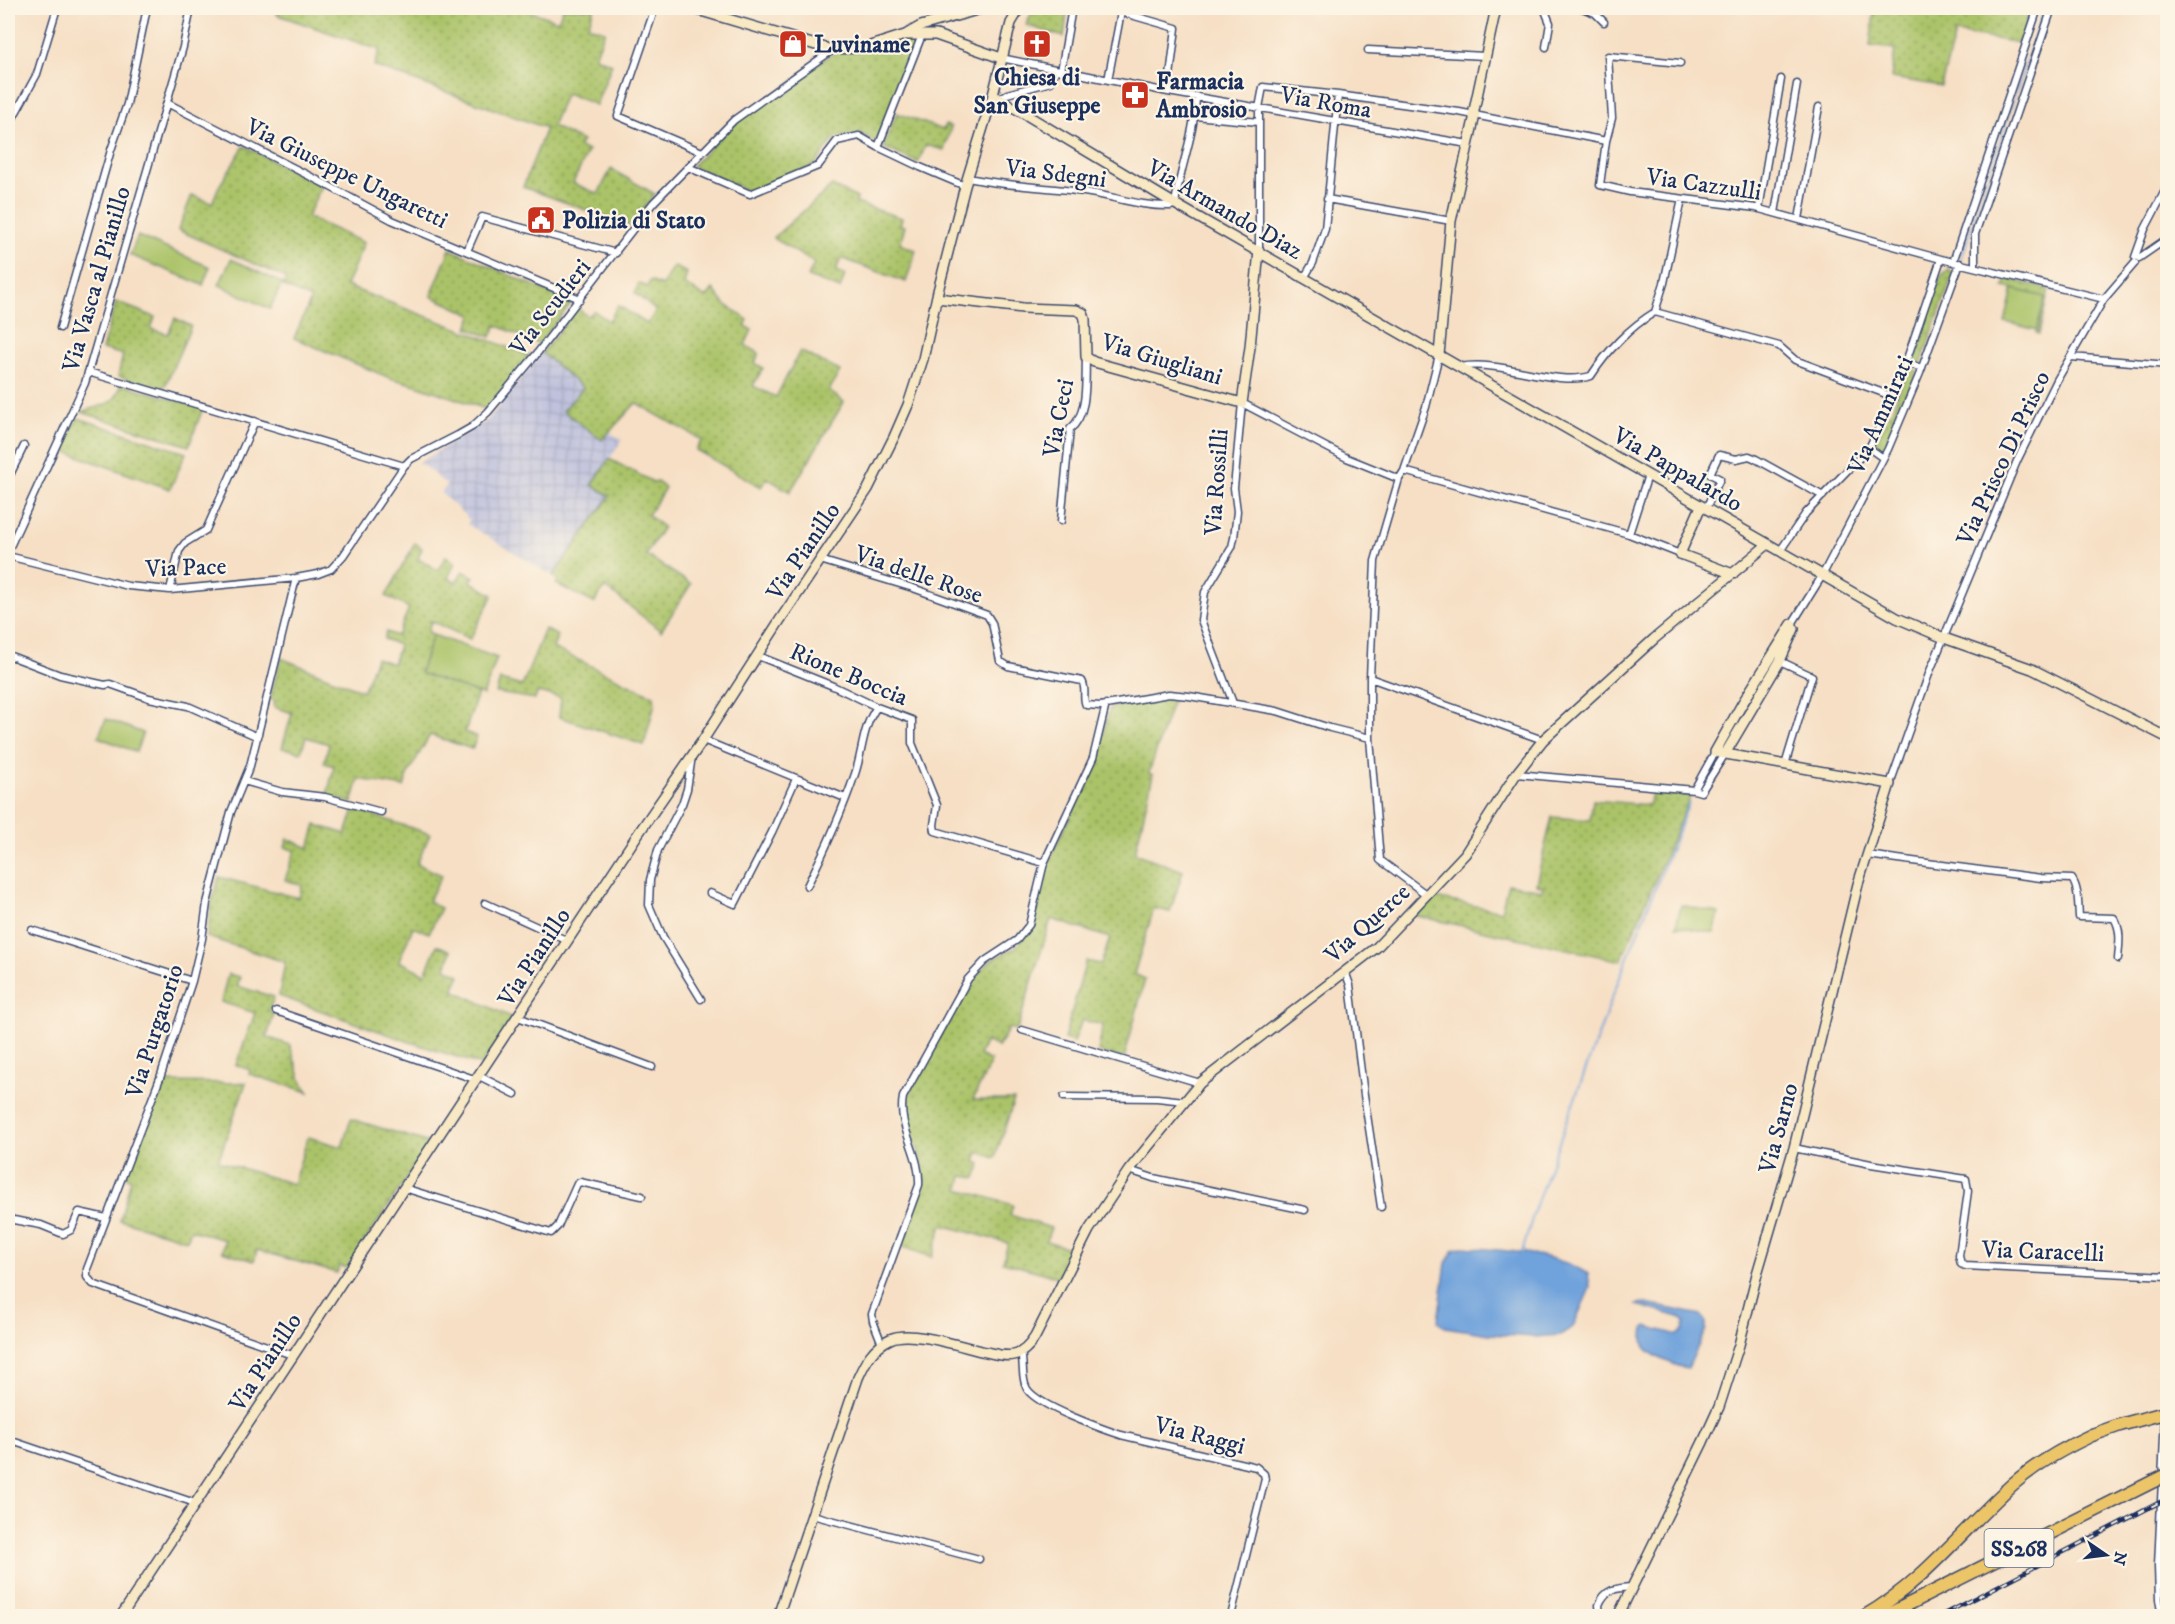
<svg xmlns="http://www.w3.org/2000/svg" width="2175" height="1624" font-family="'IM FELL DW Pica',serif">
<defs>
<pattern id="industrial-grid" width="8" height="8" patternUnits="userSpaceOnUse" patternTransform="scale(1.5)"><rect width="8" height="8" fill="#c0c2dd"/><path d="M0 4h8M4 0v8" fill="none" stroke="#a4a7c0"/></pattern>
<pattern id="grass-dots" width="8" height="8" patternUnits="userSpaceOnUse" patternTransform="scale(1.5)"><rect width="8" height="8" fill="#aac368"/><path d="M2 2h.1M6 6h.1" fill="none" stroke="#8a9f59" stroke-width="1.8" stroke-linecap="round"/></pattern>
</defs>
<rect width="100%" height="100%" fill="#fcf5e5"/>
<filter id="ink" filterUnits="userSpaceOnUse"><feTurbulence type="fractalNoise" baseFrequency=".0167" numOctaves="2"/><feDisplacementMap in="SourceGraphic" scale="12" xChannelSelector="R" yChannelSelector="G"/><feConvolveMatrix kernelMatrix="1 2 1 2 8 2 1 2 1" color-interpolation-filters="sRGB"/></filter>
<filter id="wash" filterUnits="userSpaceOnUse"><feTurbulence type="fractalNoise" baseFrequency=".008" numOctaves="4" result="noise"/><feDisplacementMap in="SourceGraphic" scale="24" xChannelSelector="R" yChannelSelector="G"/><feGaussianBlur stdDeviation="1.35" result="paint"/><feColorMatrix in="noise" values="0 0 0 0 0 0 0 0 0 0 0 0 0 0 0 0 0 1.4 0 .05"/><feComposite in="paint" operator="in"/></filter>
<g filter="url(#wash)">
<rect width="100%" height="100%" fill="#f6dfc4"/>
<!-- industrial -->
<path fill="url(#industrial-grid)" d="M 542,353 L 584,388 L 564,410 L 601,440 L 609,432 L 622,440 L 592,485 L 610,496 L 553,576 L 467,524 L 470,520 L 441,493 L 447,485 L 423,465 L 417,464 L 487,421 Z"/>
<!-- grass -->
<path fill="url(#grass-dots)" stroke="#627963" stroke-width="1.5" d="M 278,8 L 522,8 L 558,21 L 563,8 L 594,8 L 588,26 L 605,31 L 595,57 L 612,64 L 596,105 L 566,93 L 552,126 L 582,141 L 578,146 L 588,151 L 573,183 L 598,194 L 611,169 L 655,194 L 630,226 L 523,187 L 546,128 L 374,66 L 380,50 L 278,15 L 276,13 Z
M 1034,8 L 1068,8 L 1064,37 L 1026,25 Z
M 1845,8 L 2031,8 L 2020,43 L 1955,33 L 1941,86 L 1891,78 L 1895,49 L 1870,46 L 1874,13 Z
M 919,37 L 877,143 L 860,133 L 835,138 L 815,165 L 750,192 L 692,166 L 736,121 L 835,52 L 904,38 Z
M 897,113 L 943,130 L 945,125 L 951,127 L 944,150 L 926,145 L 918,163 L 883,147 Z
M 244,146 L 322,186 L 307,217 L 364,243 L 346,286 L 531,356 L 486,409 L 416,385 L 390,378 L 294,338 L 311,299 L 283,286 L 286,278 L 178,230 L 192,195 L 212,203 L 218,188 Z
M 832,186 L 857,198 L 856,203 L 902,218 L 900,225 L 905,226 L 900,244 L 916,250 L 906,282 L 841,258 L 836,271 L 845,275 L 840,289 L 808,277 L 814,263 L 773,238 Z
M 450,249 L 572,302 L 539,344 L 496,325 L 491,337 L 468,328 L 472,315 L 431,296 Z
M 673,266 L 687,273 L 684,284 L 706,298 L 713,289 L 725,304 L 748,320 L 745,326 L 752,330 L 745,345 L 759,353 L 755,363 L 763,368 L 753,386 L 776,397 L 800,351 L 840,371 L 829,391 L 844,402 L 790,492 L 767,478 L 761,487 L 696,450 L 702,440 L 636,403 L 602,440 L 563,411 L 583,388 L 542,353 L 577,308 L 588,316 L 594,311 L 609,321 L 618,305 L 647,324 L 656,311 L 635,293 L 639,283 L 647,287 L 650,281 L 662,286 Z
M 1949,269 L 1953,275 L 1921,364 L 1914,362 L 1926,329 L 1923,323 L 1941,276 Z
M 2007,279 L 2049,289 L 2039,334 L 2036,333 L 2045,297 L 2004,287 Z
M 116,302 L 155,317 L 151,329 L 168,334 L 175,318 L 191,326 L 165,386 L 157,389 L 118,376 L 123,355 L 102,349 Z
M 1908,368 L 1918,371 L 1893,429 L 1882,451 L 1873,447 L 1891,412 Z
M 121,384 L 203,408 L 189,446 L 81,412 C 100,405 116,407 121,384 Z
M 78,418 L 186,453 L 170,489 L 61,450 Z
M 609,459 L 655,483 L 657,482 L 665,488 L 648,515 L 663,527 L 646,555 L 691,584 L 661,631 L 605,587 L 594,603 L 556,584 L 558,579 L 553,576 L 610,496 L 592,485 Z
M 415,543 L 422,548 L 418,559 L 438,570 L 446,556 L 455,563 L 448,578 L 456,582 L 463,571 L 474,577 L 470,581 L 493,595 L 470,639 L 431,621 L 428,631 L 433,635 L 420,672 L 478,693 L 465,732 L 477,737 L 472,749 L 430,735 L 408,774 L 404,787 L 359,779 L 352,803 L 327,796 L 334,766 L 324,763 L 329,744 L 306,737 L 301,752 L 282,748 L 292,713 L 274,707 L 275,701 L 270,699 L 281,658 L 363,691 L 376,658 L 393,664 L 399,645 L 384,639 L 386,632 L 397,636 L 409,608 L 386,596 Z
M 545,629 L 558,636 L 553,648 L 654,696 L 655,703 L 644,745 L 559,717 L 561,698 L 538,692 L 535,699 L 496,693 L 500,680 L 522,686 Z
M 1162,699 L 1173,699 L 1149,773 L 1153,775 L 1135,853 L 1183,871 L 1170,912 L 1154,908 L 1134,974 L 1145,979 L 1124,1059 L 1098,1052 L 1103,1025 L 1082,1020 L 1074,1042 L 1064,1039 L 1086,961 L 1101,964 L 1110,938 L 1051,919 L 1017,1030 L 1009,1028 L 998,1047 L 986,1041 L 979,1055 L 991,1061 L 973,1100 L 1014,1100 L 995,1158 L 978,1152 L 975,1161 L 981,1164 L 976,1178 L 962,1176 L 959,1189 L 1013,1205 L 1010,1215 L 1051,1228 L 1046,1241 L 1072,1249 L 1058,1277 L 1003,1262 L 1008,1243 L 942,1225 L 932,1257 L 900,1246 L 923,1177 L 923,1166 L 905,1112 L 905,1104 L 910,1090 L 967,988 L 983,968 L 993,959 L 1016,947 L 1031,928 L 1045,869 L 1097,759 L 1109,710 L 1112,707 Z
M 1653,789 L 1691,795 L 1621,961 L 1413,915 L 1430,897 L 1501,911 L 1508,884 L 1542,890 L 1543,886 L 1536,884 L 1552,817 L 1590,820 L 1593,800 L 1649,805 Z
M 354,809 L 430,834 L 417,864 L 442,875 L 428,902 L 441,908 L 429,933 L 413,927 L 399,961 L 425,974 L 437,945 L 451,951 L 446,968 L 460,975 L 453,990 L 513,1018 L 482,1065 L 410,1042 L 279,996 L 285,962 L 207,937 L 212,900 L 219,877 L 299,898 L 302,885 L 285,880 L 295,851 L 285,847 L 288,839 L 309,848 L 316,825 L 346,834 Z
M 228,974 L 240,977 L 237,986 L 274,997 L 269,1010 L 274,1013 L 267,1037 L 290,1045 L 302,1083 L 309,1092 L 249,1074 L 250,1070 L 236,1065 L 255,1013 L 221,1002 Z
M 161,1082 L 246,1083 L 218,1161 L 293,1184 L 308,1137 L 342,1147 L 351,1119 L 430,1143 L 347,1268 L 339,1266 L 337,1273 L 257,1250 L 254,1261 L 222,1251 L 225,1240 L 191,1230 L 187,1240 L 120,1220 L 131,1179 L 125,1176 Z"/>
<!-- garden -->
<path fill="#aac368" stroke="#627963" stroke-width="1.5" d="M 138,236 L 210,267 L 203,285 L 130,255 Z
M 231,259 L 282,283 L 270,309 L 219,285 Z
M 2013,289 L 2045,297 L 2037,330 L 2005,322 Z
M 433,635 L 497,658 L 483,695 L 420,673 Z
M 106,719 L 143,733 L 136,752 L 98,737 Z
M 1681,905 L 1719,913 L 1714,933 L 1676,926 Z"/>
<!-- water -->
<path fill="#70a2db" stroke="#46689c" stroke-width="1.5" d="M 1463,1247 C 1504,1251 1553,1251 1588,1274 L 1590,1288 L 1573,1327 L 1560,1335 L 1535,1337 L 1489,1334 L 1445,1327 L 1438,1321 L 1446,1263 L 1454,1250 Z
M 1641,1303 L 1701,1315 L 1706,1323 L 1706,1329 L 1688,1368 C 1677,1367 1651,1356 1645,1347 C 1642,1342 1643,1334 1644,1328 L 1646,1326 L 1678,1335 L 1683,1330 L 1685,1322 L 1679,1317 L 1637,1305 Z"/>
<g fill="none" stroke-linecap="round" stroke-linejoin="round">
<!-- stream -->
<path stroke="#70a2db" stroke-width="2" d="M 1961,259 L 2044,8
M 1522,1253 L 1536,1205 L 1616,987 L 1689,803"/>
</g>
</g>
<g filter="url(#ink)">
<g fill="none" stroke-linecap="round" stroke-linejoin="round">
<!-- street casing -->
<g stroke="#3c496d" stroke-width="9">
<path id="street" d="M 655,8 L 618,116 L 702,152
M 1107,8 L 1176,28 L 1168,92
M 1478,8 L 1495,10
M 1544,8 L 1550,23 L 1546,47
M 1582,8 L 1595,13 L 1604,22
M 1368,50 L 1485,56
M 1001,58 L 1168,92 L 1468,144
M 1680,63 L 1608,56 L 1612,118 L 1606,141 L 1600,185 L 1630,192 L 1756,208 L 1941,259 L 2104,299
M 1061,71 L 1072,8
M 1108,80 L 1121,12
M 999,99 L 1007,94 L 1051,82 L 1056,69
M 167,103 L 325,184 L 392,220 L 580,299
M 1195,116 L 1259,122
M 9,125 L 37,74 L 57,8
M 878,147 L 920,167 L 965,186
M 688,167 L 750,194 L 818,166 L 837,141 L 859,136 L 878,147 L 922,35
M 968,178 C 1006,186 1045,187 1084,192 C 1113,196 1141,207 1171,206 L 1175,204 C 1180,167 1195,134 1196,96
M 1327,199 L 1451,221
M 1759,209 L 1781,79
M 1775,213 L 1797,84
M 1799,219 L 1819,107
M 1259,250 L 1259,108 L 1263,87 L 1338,95 L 1459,112 L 1606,141
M 467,251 L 482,217 L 616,253
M 2135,257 L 2145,229 L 2168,185
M 2139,258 L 2168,238
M 1953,262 L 2038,8
M 1975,267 L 1975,234 L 2052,8
M 1304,278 L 1313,263 L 1325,229 L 1338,95
M 1655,312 L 1779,346 L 1795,360 L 1894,397
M 60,328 L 111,150 L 127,104 L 147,8
M 2071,357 L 2168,365
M 1906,363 L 1922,368
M 1460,367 C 1502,359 1554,387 1591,376 C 1607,351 1630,327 1655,312 L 1664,283 L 1682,199
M 88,372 L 404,466
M 1869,448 L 1883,458
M 1404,471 L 1629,534 L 1680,554
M 8,479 L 24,446
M 1706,508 L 1720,479 L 1710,474 L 1719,455 L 1736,459 L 1749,456 L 1754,458 L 1823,496
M 1061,521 L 1070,429 C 1089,415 1085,379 1086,357
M 1629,534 L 1648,475
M 8,551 L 85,383 L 183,47 L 191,8
M 1780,551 L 1806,513 L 1869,448 L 1894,397 L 1941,259
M 8,556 L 128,586 L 170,590 L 296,578 L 318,574 L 331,569 L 343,556 L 404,466 L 411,459 L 458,435 L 472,427 L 488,412 L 535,356 L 653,203 L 734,120 L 834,49
M 820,560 L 913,588 L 987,615 L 992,623 L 1000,661 L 1008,666 L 1082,681 C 1087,689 1082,698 1086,705 L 1100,706 L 1169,694 L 1189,696 L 1277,711 L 1330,728 L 1370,738
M 170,590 L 179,551 L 185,543 L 206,530 L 255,421
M 1792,624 L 1822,576 L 1888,449 L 1920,373 L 1960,263
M 8,655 L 60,675 L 105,685 L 110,684 L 149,698 L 188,706 L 258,737
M 758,656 L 833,686 L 877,707 L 912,720 L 912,743 L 937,805 L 934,825 L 935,831 L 1044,863
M 1780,661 L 1812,676 L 1785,765
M 1370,678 L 1543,740
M 1233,703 L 1201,620 L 1205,592 L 1232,547 L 1234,538 L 1237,511 L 1234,488 L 1242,403 L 1347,458 L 1399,479
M 703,740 L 845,798
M 692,756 L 687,789 L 682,804 L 658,850 L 650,880 L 649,905 L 663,937 L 701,999
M 1516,774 L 1694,790 L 1701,792 L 1725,754
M 244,781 L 282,792 L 325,797 L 381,812
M 1890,784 L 1930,671 L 2017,461 L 2057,380 L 2104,299 L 2135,263
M 1694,790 L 1715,752
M 1867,855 L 2041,878 L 2072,879 C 2079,889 2078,905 2079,917 L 2114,918 C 2122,931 2119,945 2118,959
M 807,886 C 825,850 842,812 855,774 C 863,751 862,727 877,707
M 710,893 L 735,904 L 772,832 L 796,779
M 1427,895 L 1380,860 L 1370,738 L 1370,678 L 1375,561 L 1399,479 L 1404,471 L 1426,407 L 1439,355
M 485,903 L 568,941
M 32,930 L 192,981
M 1345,971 L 1350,985 L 1364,1095 L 1381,1207
M 276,1011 L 477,1080
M 518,1017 L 652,1067
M 1022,1030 L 1200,1083
M 479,1076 L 515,1094
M 1064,1097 L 1157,1098 L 1185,1101
M 1794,1148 L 1871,1164 L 1966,1179 L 1968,1191 L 1959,1256 L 1961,1264 L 1965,1266 L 2168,1276
M 1129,1170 L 1153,1178 L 1305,1210
M 404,1188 L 551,1233 L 558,1226 L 577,1184 L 580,1182 L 642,1196
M 8,1219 L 41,1225 L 63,1234 L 71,1230 L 79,1212 L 106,1218
M 882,1344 L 873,1321 L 872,1314 L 919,1185 C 921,1154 897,1128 903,1097 L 968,979 L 985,961 L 1017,940 L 1029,925 L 1044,863 L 1093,758 L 1106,704
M 1021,1352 C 1024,1363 1021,1379 1027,1389 C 1038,1406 1100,1428 1121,1435 L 1256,1467 L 1264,1474 L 1265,1479 L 1231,1616
M 292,1355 L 93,1284 L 87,1277 L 87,1269 L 160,1078 L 192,981 L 202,939 L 207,903 L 231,812 L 250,766 L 256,742 L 296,578
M 12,1441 L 195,1503
M 812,1515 L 979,1559
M 1600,1616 L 1599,1605 C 1605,1589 1616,1588 1632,1587
M 2162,1616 L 2159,1600 L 2158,1566 L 2168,1351"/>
</g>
<!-- secondary casing -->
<g stroke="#3c496d" stroke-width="12">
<path id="secondary" d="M 691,8 L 829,49 L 864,48 L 905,35 L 936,35 L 1001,58
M 907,34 L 921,26 L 984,8
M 993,95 L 1175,204 L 1897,618 L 1944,638 L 2032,669 L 2168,738
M 1473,115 L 1496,8
M 937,298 L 1023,308 L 1076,310 L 1083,313 L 1085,319 L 1086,357 L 1094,362 L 1242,403 L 1250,347 L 1259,250
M 1439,355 L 1451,221 L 1475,115
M 1701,506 L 1680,554 L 1733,574
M 1725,754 L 1780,661 L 1794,629
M 121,1616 L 638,834 L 703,740 L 780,620 L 868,489 L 894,437 L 908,405 L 923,359 L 938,291 L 965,186 L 993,95 L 1011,23 L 1020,8
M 778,1616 L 858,1378 C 865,1362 873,1347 890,1339 C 911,1329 962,1347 986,1352 C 995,1354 1005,1357 1014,1355 C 1023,1353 1030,1345 1035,1337 L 1089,1230 L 1129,1170 L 1200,1083 L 1377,947 L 1465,854 L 1516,774 L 1543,740 L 1654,639 L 1768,544
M 1618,1616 L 1703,1442 L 1719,1407 L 1739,1345 L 1757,1274 L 1794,1148 L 1858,884 L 1890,784 L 1715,752 L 1742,704 L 1792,624"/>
</g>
<!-- highway casing -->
<g stroke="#3c496d" stroke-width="15">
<path id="highway" d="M 1865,1616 C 1924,1582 1963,1529 2013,1484 C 2037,1463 2064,1448 2092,1435
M 1885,1616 L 2154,1481"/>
</g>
<!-- street -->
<use href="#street" stroke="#fff" stroke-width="6"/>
<!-- secondary -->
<use href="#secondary" stroke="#f8e8c3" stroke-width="9"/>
<!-- highway -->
<use href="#highway" stroke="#edc569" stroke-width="12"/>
<!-- rail casing -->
<g stroke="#1b2f5e" stroke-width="4.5">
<path id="rail" d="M 1940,1616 L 2168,1498"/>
</g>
<!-- rail -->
<use href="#rail" stroke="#fcf5e5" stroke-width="2" stroke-dasharray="7" stroke-linecap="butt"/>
<!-- highway-bridge casing -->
<g stroke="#3c496d" stroke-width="15" stroke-linecap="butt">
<path id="highway-bridge" d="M 2092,1435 L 2120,1425 L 2168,1412
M 2154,1481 L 2168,1474"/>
</g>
<!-- highway-bridge -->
<use href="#highway-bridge" stroke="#edc569" stroke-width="12"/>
</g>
</g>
<!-- icons -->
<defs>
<g id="shop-square" transform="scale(1.5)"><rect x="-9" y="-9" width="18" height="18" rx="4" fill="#c8321e" stroke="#fcf5e5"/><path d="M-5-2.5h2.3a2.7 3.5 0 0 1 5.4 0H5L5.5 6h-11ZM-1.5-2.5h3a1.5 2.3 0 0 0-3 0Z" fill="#fff"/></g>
<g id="church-square" transform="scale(1.5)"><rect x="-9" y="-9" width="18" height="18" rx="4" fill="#c8321e" stroke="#fcf5e5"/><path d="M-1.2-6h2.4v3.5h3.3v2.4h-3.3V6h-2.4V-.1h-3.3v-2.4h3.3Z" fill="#fff"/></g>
<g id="pharmacy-square" transform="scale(1.5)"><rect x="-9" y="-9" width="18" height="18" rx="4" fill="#c8321e" stroke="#fcf5e5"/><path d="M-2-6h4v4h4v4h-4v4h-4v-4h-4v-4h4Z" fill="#fff"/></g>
<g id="civic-square" transform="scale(1.5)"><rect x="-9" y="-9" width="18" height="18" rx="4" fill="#c8321e" stroke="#fcf5e5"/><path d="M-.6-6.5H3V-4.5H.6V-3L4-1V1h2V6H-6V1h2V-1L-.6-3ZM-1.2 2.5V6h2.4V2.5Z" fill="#fff"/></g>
</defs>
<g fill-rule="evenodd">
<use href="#shop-square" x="793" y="44"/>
<use href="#church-square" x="1037" y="44"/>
<use href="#pharmacy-square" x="1135" y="95"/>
<use href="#civic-square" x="541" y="220"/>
</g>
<g text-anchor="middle" stroke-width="4.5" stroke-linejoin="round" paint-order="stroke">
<!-- shield labels -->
<rect fill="#fcf5e5" stroke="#5e6a86" stroke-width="1.5" x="1984.5" y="1529" width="69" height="38" rx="4.5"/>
<g font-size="22" font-weight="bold" fill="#1b2f5e">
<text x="2019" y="1556">SS268</text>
</g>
<!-- poi labels -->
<g font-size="24" font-weight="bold" fill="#1b2f5e" stroke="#fcf5e5" text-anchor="start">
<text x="814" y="52">Luviname</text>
<text x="1037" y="85" text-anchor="middle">Chiesa di<tspan x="1037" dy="28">San Giuseppe</tspan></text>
<text x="1156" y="89">Farmacia<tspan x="1156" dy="28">Ambrosio</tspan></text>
<text x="562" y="228">Polizia di Stato</text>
</g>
<!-- street labels -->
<g font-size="24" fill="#1b2f5e" stroke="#fcf5e5">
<text transform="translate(1326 102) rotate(10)" y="8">Via Roma</text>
<text transform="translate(347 173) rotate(26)" y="8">Via Giuseppe Ungaretti</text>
<text transform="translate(1056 173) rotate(7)" y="8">Via Sdegni</text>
<text transform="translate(1704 184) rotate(8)" y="8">Via Cazzulli</text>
<text transform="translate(1225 209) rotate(30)" y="8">Via Armando Diaz</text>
<text transform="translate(96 279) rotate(-74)" y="8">Via Vasca al Pianillo</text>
<text transform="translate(550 307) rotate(-52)" y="8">Via Scudieri</text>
<text transform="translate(1162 359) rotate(17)" y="8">Via Giugliani</text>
<text transform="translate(1880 415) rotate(-66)" y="8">Via Ammirati</text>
<text transform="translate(1058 418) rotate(-79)" y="8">Via Ceci</text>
<text transform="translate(2003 458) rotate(-65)" y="8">Via Prisco Di Prisco</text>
<text transform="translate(1678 469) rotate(30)" y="8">Via Pappalardo</text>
<text transform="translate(1216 482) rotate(-86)" y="8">Via Rossilli</text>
<text transform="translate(803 551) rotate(-56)" y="8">Via Pianillo</text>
<text transform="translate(186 567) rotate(-2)" y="8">Via Pace</text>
<text transform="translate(919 574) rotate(19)" y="8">Via delle Rose</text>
<text transform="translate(849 674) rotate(23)" y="8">Rione Boccia</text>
<text transform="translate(1367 923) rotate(-42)" y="8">Via Querce</text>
<text transform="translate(534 957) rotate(-57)" y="8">Via Pianillo</text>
<text transform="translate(154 1031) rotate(-72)" y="8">Via Purgatorio</text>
<text transform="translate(1778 1128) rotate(-75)" y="8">Via Sarno</text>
<text transform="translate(2043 1251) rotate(2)" y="8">Via Caracelli</text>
<text transform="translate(265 1362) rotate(-57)" y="8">Via Pianillo</text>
<text transform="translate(1200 1435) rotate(14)" y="8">Via Raggi</text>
</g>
</g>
<!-- margin -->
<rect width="2175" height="1624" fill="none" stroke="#fcf5e5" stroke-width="30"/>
<!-- north arrow -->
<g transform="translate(2106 1555) rotate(104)" stroke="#fcf5e5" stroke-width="4.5" paint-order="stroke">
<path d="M0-4.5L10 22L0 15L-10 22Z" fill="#1b2f5e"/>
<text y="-9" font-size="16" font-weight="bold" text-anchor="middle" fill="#1b2f5e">N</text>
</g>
</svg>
